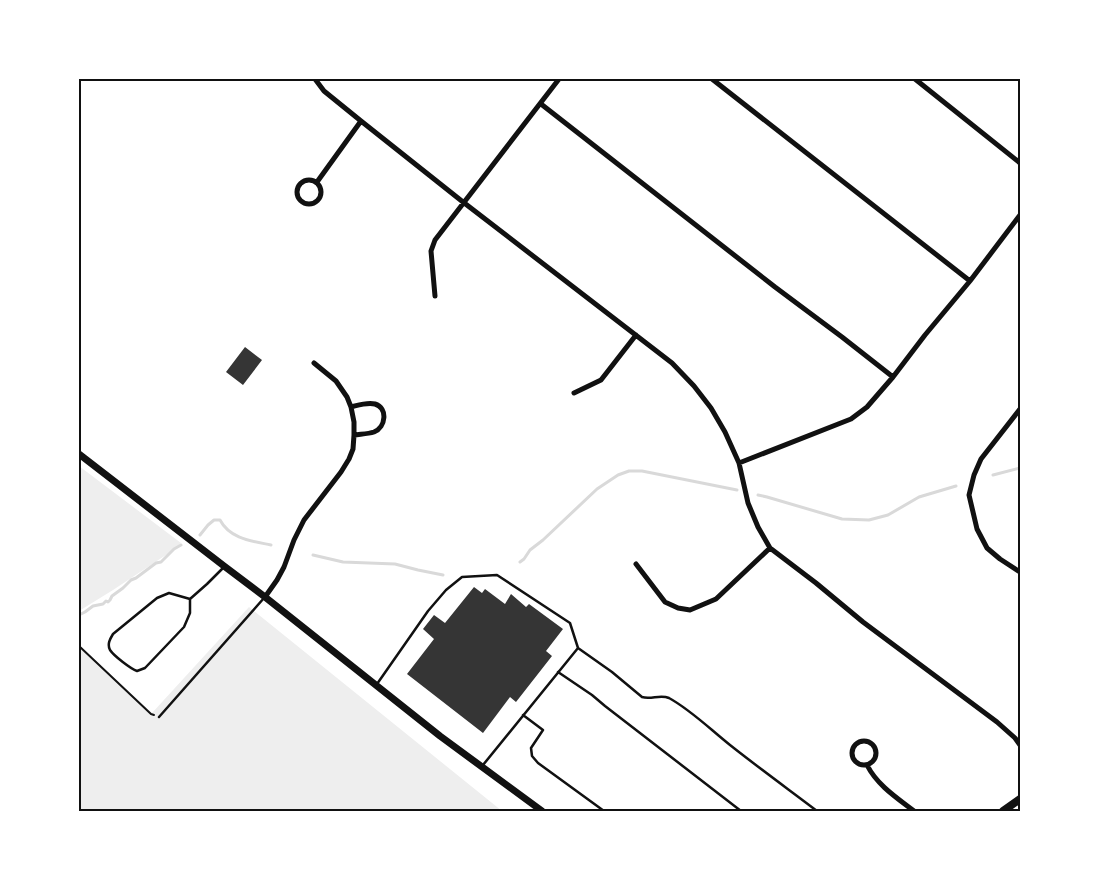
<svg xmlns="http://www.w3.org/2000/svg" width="1099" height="890" font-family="Montserrat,sans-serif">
<rect width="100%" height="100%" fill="#fff"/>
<!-- green -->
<path fill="#eee" d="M 79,466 L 181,543 L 172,551 L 113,590 L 79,611 Z
M 249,607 L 502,811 L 79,811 L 79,645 L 152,713 Z"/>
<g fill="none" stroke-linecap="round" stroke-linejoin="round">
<!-- stream -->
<path stroke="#d9d9d9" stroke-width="3" d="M 993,475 L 1020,468
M 758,495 L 767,497 L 842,519 L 869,520 L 888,515 L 919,497 L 956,486
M 200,535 L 208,525 L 214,520 L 220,520 C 230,539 252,541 271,545
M 313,555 L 343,562 L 395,564 L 418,570 L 443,575
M 520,562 L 524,559 L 530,550 L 543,540 L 597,489 L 618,475 L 629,471 L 642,471 L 737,490
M 79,615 L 85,612 L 93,606 L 103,604 L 106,601 L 108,602 L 110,600 L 112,596 L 123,588 L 131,580 L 136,578 L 156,563 L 161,562 L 174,549 L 181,545"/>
</g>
<!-- building -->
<path fill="#353535" d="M 245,347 L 262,360 L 243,385 L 226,372 Z
M 474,587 L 482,593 L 485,589 L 505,604 L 511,594 L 526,607 L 529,604 L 563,629 L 546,651 L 552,656 L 516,702 L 510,697 L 483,733 L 407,674 L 434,639 L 423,629 L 434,615 L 445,623 Z"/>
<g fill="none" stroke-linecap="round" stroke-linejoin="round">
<!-- path -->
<path stroke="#111" stroke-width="2" d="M 79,646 L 151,714 L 154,715"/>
<!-- service -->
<path stroke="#111" stroke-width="2.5" d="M 190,599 L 169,593 L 157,598 L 113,634 C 110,639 107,644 110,650 C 114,656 131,669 137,671 L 145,668 L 184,627 L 190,613 L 190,599 L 207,584 L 223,568
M 578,648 L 612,672 L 642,697 C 651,700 660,694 669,698 C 691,710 711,730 730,745 C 759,768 788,789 817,811
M 558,672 L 592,695 L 605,706 L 741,811
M 377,684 L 428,611 L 446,590 L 462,577 L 497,575 L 570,623 L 578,648 L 483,765
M 523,715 L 543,730 L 531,748 L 532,756 L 538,763 L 604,811
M 159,717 L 264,598"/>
<!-- minor -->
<path stroke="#111" stroke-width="5" d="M 315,79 L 324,91 L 361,121 L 463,202 L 672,363 L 694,386 L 711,408 L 725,432 L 739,463 L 748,503 L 758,527 L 770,548 L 816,583 L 863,622 L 997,722 L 1015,738 L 1020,745
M 712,79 L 970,281
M 915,79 L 1020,163
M 541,104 L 775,287 L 842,337 L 893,377
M297 192a12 12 0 1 1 24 0a12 12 0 1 1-24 0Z
M 317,182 L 361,121
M 435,296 L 431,251 L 435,240 L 559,79
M 574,393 L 601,380 L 636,335
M 351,407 C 359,405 367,402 375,404 C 388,408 386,427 374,432 C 368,434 361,434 354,435
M 1020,409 L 981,459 L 974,475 L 969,495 L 977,529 L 987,548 L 1000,559 L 1020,572
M 739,463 L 851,419 L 867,407 L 893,377 L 925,335 L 970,281 L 1020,215
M 636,564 L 665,602 L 678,608 L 690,610 L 716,599 L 770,548
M 265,597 L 277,580 L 284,567 L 294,540 L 304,520 L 341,472 L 349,459 L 353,449 L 354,435 L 354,422 L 351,407 L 347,397 L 336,381 L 314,363
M852 753a12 12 0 1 1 24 0a12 12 0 1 1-24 0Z
M 867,765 C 877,785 897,798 914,811"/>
<!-- secondary -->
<path stroke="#111" stroke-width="7" d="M 79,454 L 224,566 L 265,597 L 440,736 L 542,811"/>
<!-- primary -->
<path stroke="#111" stroke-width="8" d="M 1003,811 L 1020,799"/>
</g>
<!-- border -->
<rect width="1099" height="890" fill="none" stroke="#ffffff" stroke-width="160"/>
<rect x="80" y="80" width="939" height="730" fill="none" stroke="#111" stroke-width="2"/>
</svg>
